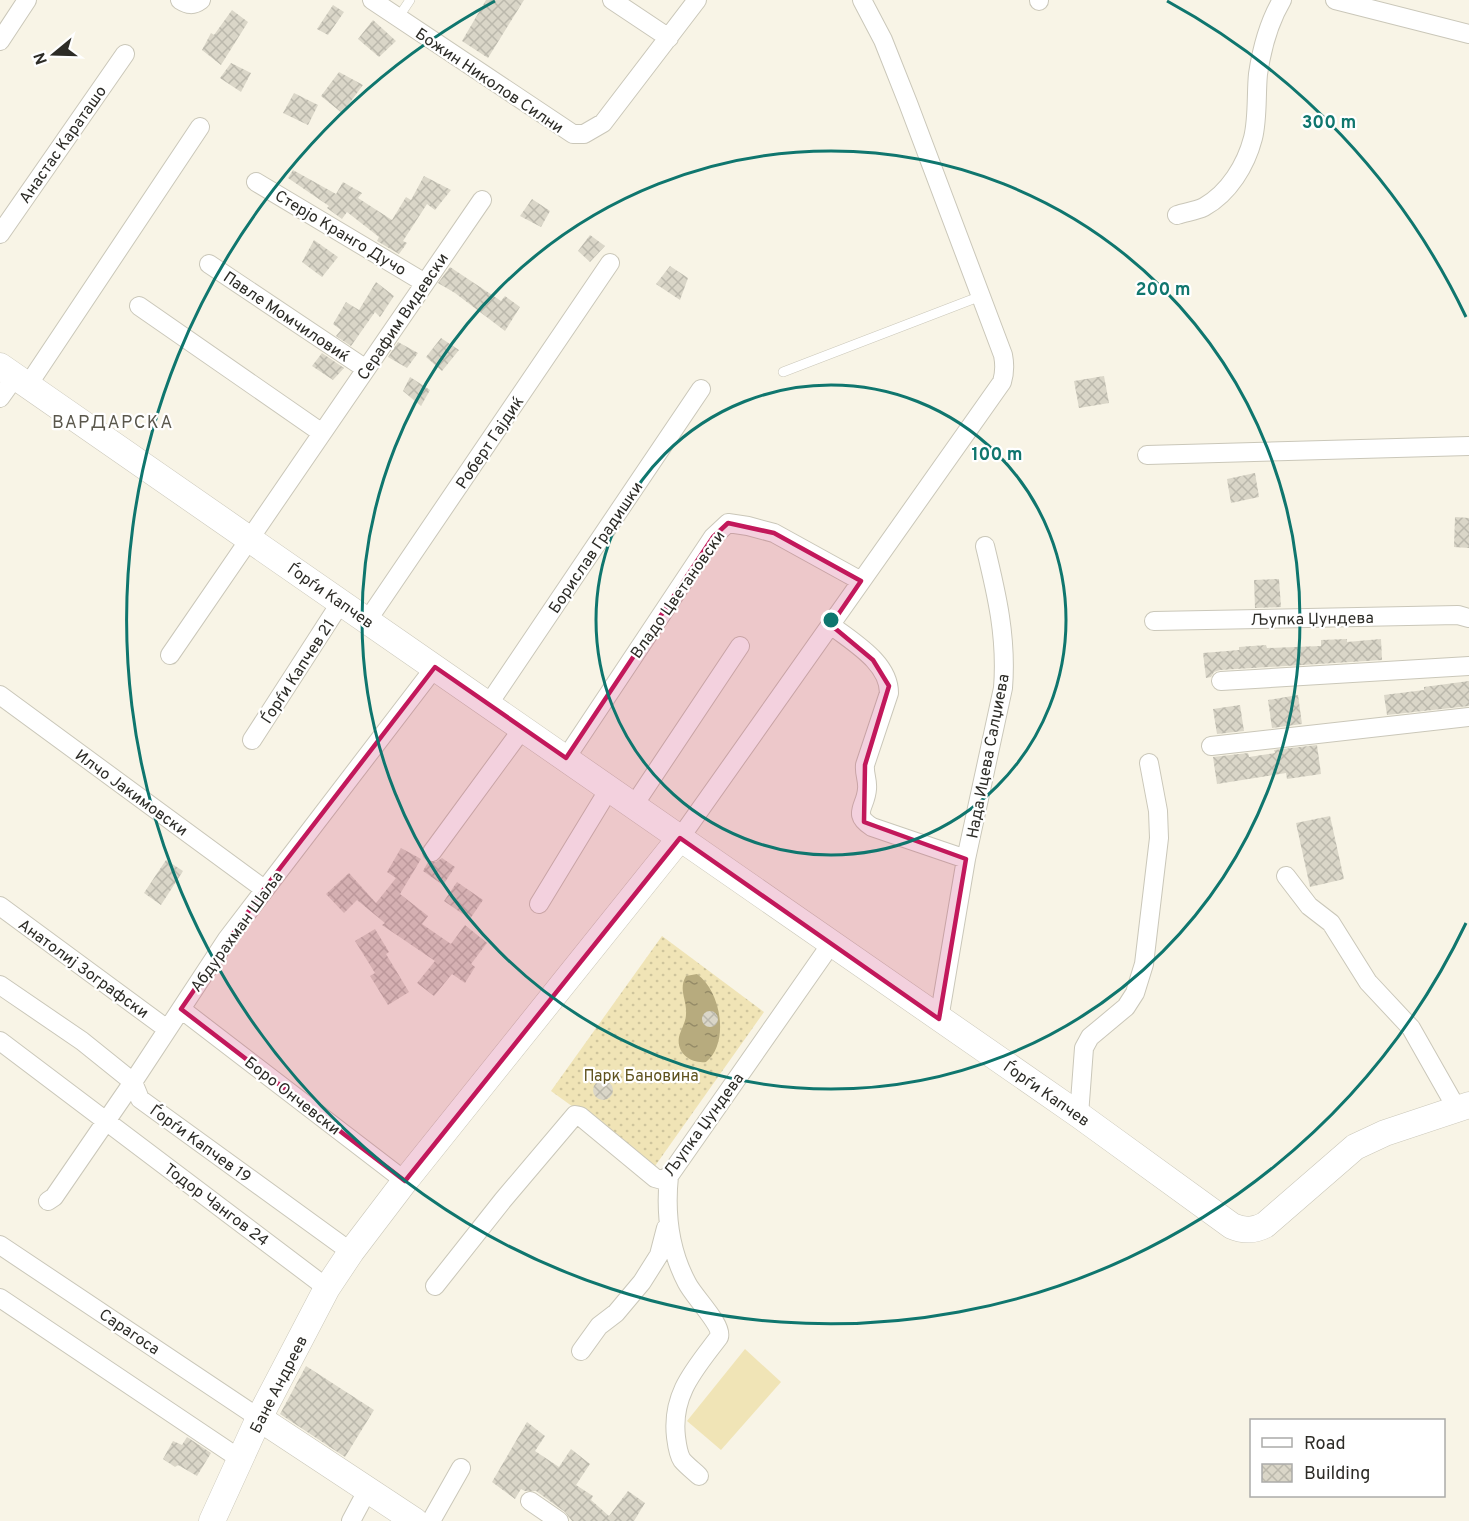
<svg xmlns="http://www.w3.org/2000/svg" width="1469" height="1521" font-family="Overpass,sans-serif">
<defs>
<pattern id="grass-dots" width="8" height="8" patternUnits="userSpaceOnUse" patternTransform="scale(1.5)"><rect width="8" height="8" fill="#f0e4b6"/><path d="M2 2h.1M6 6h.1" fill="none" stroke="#cec49c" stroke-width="1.8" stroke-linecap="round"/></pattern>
<pattern id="water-ripples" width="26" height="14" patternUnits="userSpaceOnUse" patternTransform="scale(1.5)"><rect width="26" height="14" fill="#b7ab7e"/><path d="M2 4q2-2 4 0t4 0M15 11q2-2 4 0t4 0" fill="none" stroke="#958b67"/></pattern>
<pattern id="building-cross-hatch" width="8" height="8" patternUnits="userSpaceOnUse" patternTransform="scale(1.5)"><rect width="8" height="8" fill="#dad6c8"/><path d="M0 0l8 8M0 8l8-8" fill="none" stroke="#bbb8ac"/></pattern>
</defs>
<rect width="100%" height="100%" fill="#f8f4e6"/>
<!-- grass -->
<path fill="url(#grass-dots)" d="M 662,936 L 764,1012 L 655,1166 L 551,1091 Z"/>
<!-- garden -->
<path fill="#f0e4b6" d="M 745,1349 L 781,1382 L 721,1450 L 687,1421 Z"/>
<!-- water -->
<path fill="url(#water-ripples)" d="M 697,974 C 721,991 730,1043 706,1062 C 692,1064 676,1054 679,1037 C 681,1029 686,1022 686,1014 C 687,999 678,990 686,976 Z"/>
<!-- building -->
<path fill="url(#building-cross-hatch)" d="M 486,0 L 524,0 L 488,58 L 462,41 Z
M 333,5 L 344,12 L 328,35 L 317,29 Z
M 232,10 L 248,22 L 221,65 L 202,50 L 211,33 L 214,35 Z
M 373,20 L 396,41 L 379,57 L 358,39 Z
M 231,63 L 251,73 L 241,92 L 220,78 Z
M 339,72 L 363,85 L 342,113 L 321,96 Z
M 294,93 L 318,105 L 308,125 L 283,113 Z
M 293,170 L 336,194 L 343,182 L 362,193 L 358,198 L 392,220 L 406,197 L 411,200 L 424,176 L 451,190 L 435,210 L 427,204 L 403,241 L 407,243 L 399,254 L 377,241 L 379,237 L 347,212 L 342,219 L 327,208 L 329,206 L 288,178 Z
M 532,199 L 550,211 L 541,227 L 520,216 Z
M 590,235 L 605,246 L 590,262 L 578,251 Z
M 314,240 L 338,257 L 322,277 L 302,262 Z
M 670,266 L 688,278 L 680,300 L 656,284 Z
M 450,267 L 501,301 L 505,296 L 520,307 L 505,331 L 455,293 L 438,283 Z
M 376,282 L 394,296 L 380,317 L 375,312 L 351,346 L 336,336 L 341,330 L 333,324 L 346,302 L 359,310 Z
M 441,338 L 459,350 L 442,371 L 426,357 Z
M 398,342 L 418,353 L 407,368 L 388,357 Z
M 322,353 L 344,368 L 333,380 L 312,366 Z
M 1104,376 L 1109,403 L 1079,408 L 1074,381 Z
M 410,377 L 430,390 L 421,406 L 403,391 Z
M 1255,473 L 1259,497 L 1231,503 L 1227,479 Z
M 1455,517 L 1469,518 L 1469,548 L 1454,547 Z
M 1279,579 L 1281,607 L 1255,608 L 1254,580 Z
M 1347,639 L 1347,642 L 1381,639 L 1382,660 L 1220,670 L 1214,672 L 1211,677 L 1206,678 L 1203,653 L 1239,650 L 1239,647 L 1266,645 L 1267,648 L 1321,646 L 1321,640 Z
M 1469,681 L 1469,706 L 1387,715 L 1384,695 L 1424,690 L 1424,687 Z
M 1298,695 L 1302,724 L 1272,728 L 1268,700 Z
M 1240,705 L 1244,731 L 1217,734 L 1213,709 Z
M 1317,745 L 1321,774 L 1287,779 L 1286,773 L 1217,784 L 1213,757 L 1248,753 L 1249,757 L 1275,753 L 1274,750 Z
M 1330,816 L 1344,879 L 1310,887 L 1296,823 Z
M 401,848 L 421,859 L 400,894 L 428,916 L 422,924 L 451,944 L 465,925 L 487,943 L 471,964 L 475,967 L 465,983 L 452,974 L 434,996 L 417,983 L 435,961 L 382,925 L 385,923 L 357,900 L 344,913 L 326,894 L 349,873 L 376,903 L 396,878 L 387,872 Z
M 442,858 L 455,867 L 443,885 L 423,871 L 428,862 L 436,862 Z
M 166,860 L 183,871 L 161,905 L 144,893 Z
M 457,882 L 483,900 L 470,919 L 444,901 Z
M 375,929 L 389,952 L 386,954 L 409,992 L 388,1005 L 370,976 L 375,973 L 355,941 Z
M702 1019a8 8 0 1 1 16 0a8 8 0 1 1-16 0Z
M593 1090a10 10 0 1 1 20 0a10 10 0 1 1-20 0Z
M 306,1366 L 374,1410 L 345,1457 L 280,1414 Z
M 527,1422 L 545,1436 L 535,1451 L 559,1467 L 571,1449 L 590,1464 L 576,1485 L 593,1496 L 591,1500 L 609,1516 L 628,1491 L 645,1503 L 634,1521 L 572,1521 L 565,1512 L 536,1491 L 525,1491 L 521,1489 L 515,1499 L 492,1482 Z
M 187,1437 L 211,1453 L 197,1476 L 178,1465 L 175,1467 L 163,1459 L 173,1441 L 182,1445 Z"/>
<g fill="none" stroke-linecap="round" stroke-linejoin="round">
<!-- lane casing -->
<g stroke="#cac7b9" stroke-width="10">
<path id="lane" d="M 398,18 L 410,0
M 783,372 L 981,296"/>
</g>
<!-- street casing -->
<g stroke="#cac7b9" stroke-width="20">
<path id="street" d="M 180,0 C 188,5 193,6 201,0
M 372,0 L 573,134 L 584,134 L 603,123 L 697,0
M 612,0 L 669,38
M 1039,0 L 1039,1
M 1335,0 L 1469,34
M 0,41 L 27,0
M 256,182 L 425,283
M 1177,215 C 1185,212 1196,211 1204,207 C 1229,193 1246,165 1253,138 C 1258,118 1256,94 1258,74 C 1262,47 1269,22 1282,0
M 0,234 L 125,54
M 209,264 L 366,369
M 139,306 L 322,433
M 28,385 L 200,127
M 0,398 L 15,377
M 1147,455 L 1469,446
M 367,621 L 610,263
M 1154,621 L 1458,615 L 1469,618
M 831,625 C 852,642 889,662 889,693 L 865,765 C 864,774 868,780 867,789 C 866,807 851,814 872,827 L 966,859
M 170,655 L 482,200
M 1221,681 L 1469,666
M 0,695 L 264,889
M 488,705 L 701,389
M 252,740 L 341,602
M 1211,746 L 1469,717
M 566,758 L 713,537 L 728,523 L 748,526 L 774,533 L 861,581
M 634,805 L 740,646
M 680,838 L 1002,382 C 1005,372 1005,365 1003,355 L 908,103 L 883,40 L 862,0
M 432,852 L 523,728
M 1286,876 L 1309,906 L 1331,923 L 1368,982 L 1411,1028 L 1457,1109
M 539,904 L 609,789
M 0,906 L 167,1029
M 0,985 L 82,1041 L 133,1082 L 140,1099 L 351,1252
M 181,1009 L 405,1181
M 939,1019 L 966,859 L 1003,688 C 1007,638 997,595 985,546
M 0,1041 L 327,1288
M 1079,1115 L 1084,1048 L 1090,1037 L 1126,1007 L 1135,993 L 1144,964 L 1159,838 L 1158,811 L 1149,763
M 669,1176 C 665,1214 669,1249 687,1283 C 694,1297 723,1325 719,1337 C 695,1369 671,1394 676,1437 C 677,1445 678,1454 682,1460 C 687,1466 694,1471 699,1476
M 48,1201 L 54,1197 L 133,1082 L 227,939 L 435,667
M 0,1245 L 259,1418
M 435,1286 L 503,1200 L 575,1115 L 580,1116 L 655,1178 L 662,1180 L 669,1176 L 831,944
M 0,1298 L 240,1459
M 581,1351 L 599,1326 L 616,1313 L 642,1282 L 659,1255 L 666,1228
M 530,1501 L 559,1521
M 351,1521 L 368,1489
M 431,1521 L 461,1468"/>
</g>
<!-- secondary casing -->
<g stroke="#cac7b9" stroke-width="27">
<path id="secondary" d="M 0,366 L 1079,1115 L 1232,1226 C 1244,1231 1254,1231 1265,1225 L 1355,1147 L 1385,1133 L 1469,1105
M 259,1418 L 415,1521
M 212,1521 L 259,1418 L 327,1288 L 351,1252 L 405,1181 L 680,838"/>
</g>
<!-- lane -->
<use href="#lane" stroke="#fff" stroke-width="9"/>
<!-- street -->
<use href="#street" stroke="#fff" stroke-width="18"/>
<!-- secondary -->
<use href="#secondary" stroke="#fff" stroke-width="26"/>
</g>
<!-- marked area -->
<path fill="#c2185b" fill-opacity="0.2" stroke="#c2185b" stroke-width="4.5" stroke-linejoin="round" d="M 728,523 L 774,533 L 861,581 L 831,625 L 873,660 L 889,686 L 865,765 L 864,822 L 966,859 L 939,1019 L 680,838 L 405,1181 L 181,1009 L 264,889 L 435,667 L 566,758 L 713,537 Z"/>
<!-- distance rings -->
<g fill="none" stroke="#0f766e" stroke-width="3">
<circle cx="831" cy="620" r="235"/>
<circle cx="831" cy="620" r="469"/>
<path d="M1466 923A704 704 0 1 1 495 1M1167 1A704 704 0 0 1 1466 317"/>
</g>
<g text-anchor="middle" stroke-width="4.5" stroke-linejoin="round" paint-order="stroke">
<!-- street labels -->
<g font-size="16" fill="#2d2c27" stroke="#fff">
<text transform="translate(490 80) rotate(34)" y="6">Божин Николов Силни</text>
<text transform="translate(62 144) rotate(-55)" y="6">Анастас Караташо</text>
<text transform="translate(341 232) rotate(31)" y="6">Стерјо Кранго Дучо</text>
<text transform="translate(287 316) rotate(34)" y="6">Павле Момчиловиќ</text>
<text transform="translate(402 316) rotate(-56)" y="6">Серафим Видевски</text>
<text transform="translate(489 442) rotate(-56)" y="6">Роберт Гајдиќ</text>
<text transform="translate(595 547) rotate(-56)" y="6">Борислав Градишки</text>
<text transform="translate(677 594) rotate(-55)" y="6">Владо Цветановски</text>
<text transform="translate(331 595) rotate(35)" y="6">Ѓорѓи Капчев</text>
<text transform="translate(1312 618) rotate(-1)" y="6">Љупка Џундева</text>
<text transform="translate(297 671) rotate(-57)" y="6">Ѓорѓи Капчев 21</text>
<text transform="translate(987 756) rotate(-79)" y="6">Нада Ицева Салџиева</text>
<text transform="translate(132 792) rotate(36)" y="6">Илчо Јакимовски</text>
<text transform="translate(236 931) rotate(-54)" y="6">Абдурахман Шаља</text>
<text transform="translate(84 968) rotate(36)" y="6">Анатолиј Зографски</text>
<text transform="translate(1047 1093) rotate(35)" y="6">Ѓорѓи Капчев</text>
<text transform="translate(293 1095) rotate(38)" y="6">Боро Ончевски</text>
<text transform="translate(703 1124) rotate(-54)" y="6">Љупка Џундева</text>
<text transform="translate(201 1143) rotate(36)" y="6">Ѓорѓи Капчев 19</text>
<text transform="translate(217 1204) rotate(37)" y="6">Тодор Чангов 24</text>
<text transform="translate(130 1331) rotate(34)" y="6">Сарагоса</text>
<text transform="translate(278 1384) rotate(-63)" y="6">Бане Андреев</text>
</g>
<!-- park labels -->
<g font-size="16" fill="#5f521d" stroke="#fff">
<text x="641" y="1081">Парк Бановина</text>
</g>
<!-- neighbourhood labels -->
<g font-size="18" letter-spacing="1.5" fill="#5a574c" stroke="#fff">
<text x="113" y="428">ВАРДАРСКА</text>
</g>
</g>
<circle cx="831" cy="620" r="9" fill="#0f766e" stroke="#fff" stroke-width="3"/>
<g font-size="18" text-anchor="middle" font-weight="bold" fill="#0f766e" stroke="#fff" stroke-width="4.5" stroke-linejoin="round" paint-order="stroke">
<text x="1329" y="128">300 m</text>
<text x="1163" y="295">200 m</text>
<text x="997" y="460">100 m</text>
</g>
<!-- legend -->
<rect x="1250" y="1419" width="195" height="78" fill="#ffffff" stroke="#ababa9" stroke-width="1.5"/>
<rect x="1262" y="1438" width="30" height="9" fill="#ffffff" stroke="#ababa9" stroke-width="1.5"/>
<text x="1304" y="1449" font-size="18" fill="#2d2c27">Road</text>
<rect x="1262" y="1464" width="30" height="18" fill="url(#building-cross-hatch)" stroke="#ababa9" stroke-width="1.5"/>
<text x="1304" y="1479" font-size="18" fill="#2d2c27">Building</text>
<!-- north arrow -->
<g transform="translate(54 54) rotate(251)" stroke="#ffffff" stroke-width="4.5" paint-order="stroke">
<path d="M0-4.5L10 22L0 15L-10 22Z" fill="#2d2c27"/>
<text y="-9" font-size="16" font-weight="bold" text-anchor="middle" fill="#2d2c27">N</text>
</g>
</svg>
